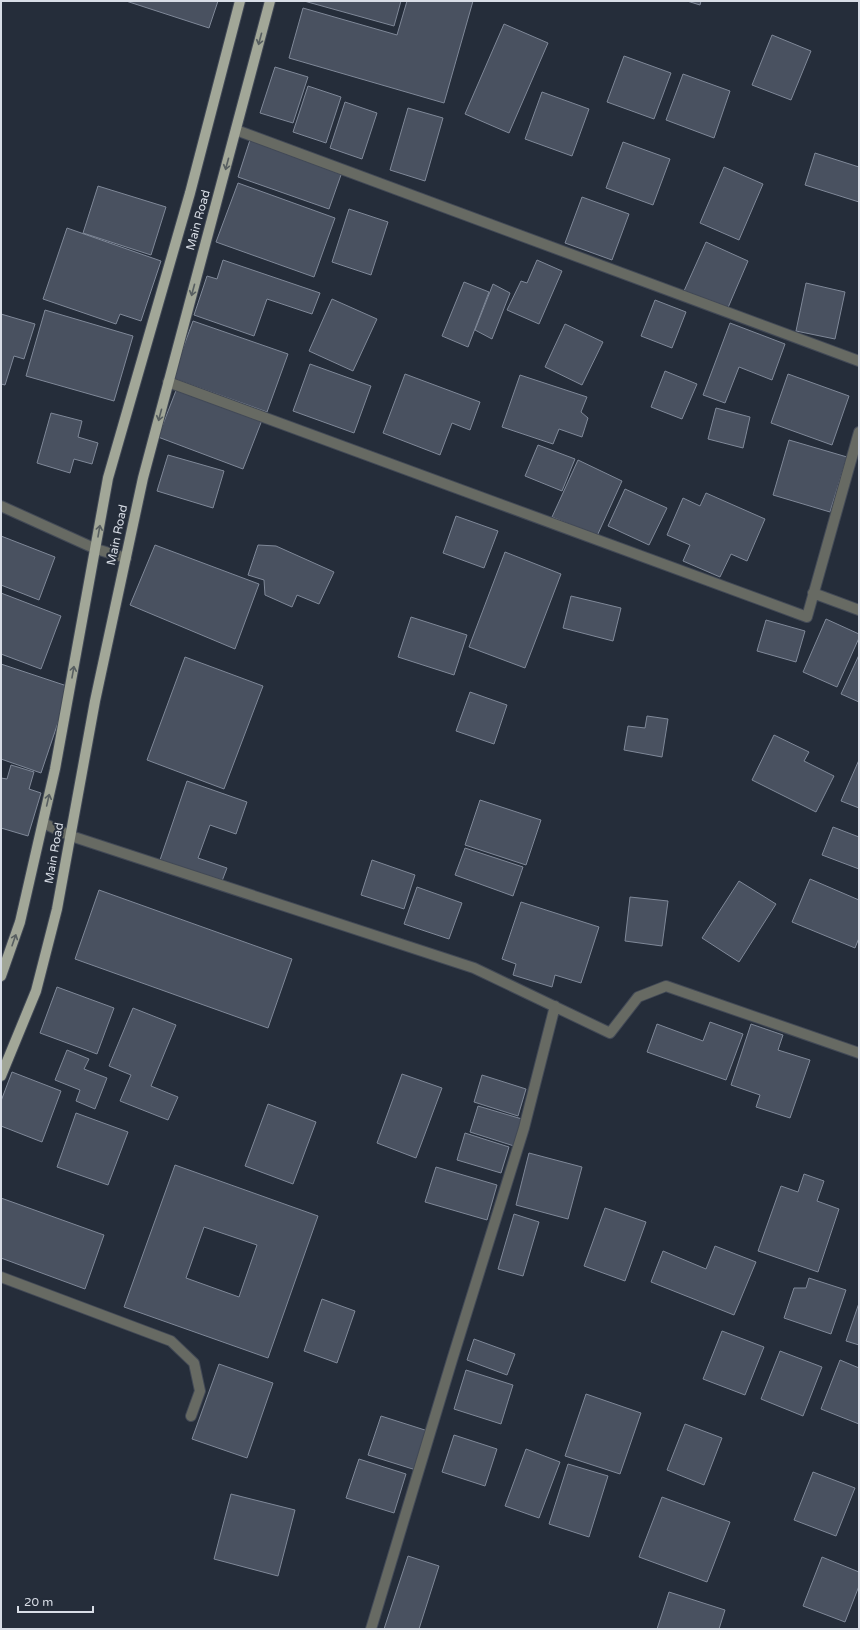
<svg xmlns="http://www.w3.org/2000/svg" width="860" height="1630" font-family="'Varela Round',sans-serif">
<rect width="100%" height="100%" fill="#252d3a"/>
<!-- building -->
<path fill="#495160" stroke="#7f8898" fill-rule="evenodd" d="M 126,1 L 218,1 L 209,28 Z
M 304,1 L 401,1 L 394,26 Z
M 407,1 L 473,1 L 444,103 L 289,58 L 303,8 L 397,35 Z
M 687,1 L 701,1 L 700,5 Z
M 504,24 L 548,43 L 509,133 L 465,114 Z
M 772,35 L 811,51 L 791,100 L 752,85 Z
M 624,56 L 671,73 L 654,119 L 607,102 Z
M 275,67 L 308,77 L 293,123 L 260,113 Z
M 683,74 L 730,91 L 714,138 L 666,120 Z
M 308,86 L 341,97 L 326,143 L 293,132 Z
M 542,92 L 589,109 L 572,156 L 525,139 Z
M 345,102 L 377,113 L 362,159 L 330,148 Z
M 408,108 L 443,118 L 425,181 L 390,170 Z
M 250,140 L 342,172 L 329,209 L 238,177 Z
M 623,142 L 670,159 L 653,205 L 606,188 Z
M 815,153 L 859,167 L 859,202 L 805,185 Z
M 724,167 L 763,184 L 739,240 L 700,223 Z
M 238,183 L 335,218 L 314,277 L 216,242 Z
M 98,186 L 166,207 L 151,255 L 83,233 Z
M 582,197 L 629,214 L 612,260 L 565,243 Z
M 349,209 L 388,222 L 371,275 L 332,262 Z
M 67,228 L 161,261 L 141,321 L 120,314 L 116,324 L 43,299 Z
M 706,242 L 748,261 L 727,310 L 684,291 Z
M 223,260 L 320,293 L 312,314 L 267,299 L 254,336 L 194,315 L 207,276 L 217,279 Z
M 537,260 L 562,271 L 539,324 L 507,310 L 521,281 L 527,283 Z
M 464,282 L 489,292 L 468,347 L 442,336 Z
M 806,283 L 845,292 L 835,339 L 796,331 Z
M 493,284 L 510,293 L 492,339 L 475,330 Z
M 332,299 L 377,319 L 353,371 L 309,351 Z
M 655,300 L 686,312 L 672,348 L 641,336 Z
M 45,310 L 133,336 L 114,401 L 26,376 Z
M 1,314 L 35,324 L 24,359 L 14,356 L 5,385 L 1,384 Z
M 193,321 L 288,354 L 267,412 L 172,378 Z
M 730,323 L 785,344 L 772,380 L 739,367 L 725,403 L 703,395 Z
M 565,324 L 603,342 L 582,385 L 545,367 Z
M 310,364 L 371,386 L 354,433 L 293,411 Z
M 665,371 L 697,384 L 682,419 L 651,407 Z
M 405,374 L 480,402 L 470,430 L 452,423 L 440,455 L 383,433 Z
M 788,374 L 849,396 L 832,445 L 771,423 Z
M 520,375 L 587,397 L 581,412 L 588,418 L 582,437 L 559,429 L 553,444 L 502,427 Z
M 177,388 L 262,420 L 243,469 L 158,437 Z
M 716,408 L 750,417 L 743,448 L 708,439 Z
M 51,413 L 82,421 L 78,437 L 98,443 L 92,464 L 74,459 L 70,473 L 37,463 Z
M 789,440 L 847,457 L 830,512 L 773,495 Z
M 538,445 L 575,459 L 562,491 L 525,476 Z
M 168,455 L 224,471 L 213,508 L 157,491 Z
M 578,460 L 622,481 L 597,536 L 552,517 Z
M 625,489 L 667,508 L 649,545 L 608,526 Z
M 706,493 L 765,519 L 747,561 L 731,554 L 720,577 L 683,561 L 690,545 L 667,535 L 683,498 L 700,506 Z
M 456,516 L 498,531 L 484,568 L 443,553 Z
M 1,536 L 55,557 L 39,600 L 1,585 Z
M 155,545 L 259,584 L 235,649 L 130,605 Z
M 258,545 L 276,546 L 334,572 L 319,604 L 297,595 L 292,607 L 265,595 L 264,580 L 248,575 Z
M 505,552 L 561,574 L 525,668 L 469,647 Z
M 1,593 L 61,616 L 41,669 L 1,654 Z
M 571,596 L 621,608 L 613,641 L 563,628 Z
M 411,617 L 467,635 L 454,675 L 398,657 Z
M 826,619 L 859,634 L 859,638 L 837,687 L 803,672 Z
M 766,620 L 805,631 L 796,662 L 757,651 Z
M 859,655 L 859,702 L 841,694 Z
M 185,657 L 263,686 L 224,789 L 147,760 Z
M 1,664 L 70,687 L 41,773 L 1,759 Z
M 470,692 L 507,705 L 494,744 L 456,731 Z
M 647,716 L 668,719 L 662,757 L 624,750 L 628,726 L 645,728 Z
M 774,735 L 809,752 L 804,761 L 834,776 L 816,812 L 752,780 Z
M 859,760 L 859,808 L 841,801 Z
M 11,765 L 34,772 L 29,789 L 41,793 L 28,836 L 1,828 L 1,778 L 7,779 Z
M 187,781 L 247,802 L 236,834 L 210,825 L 198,858 L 227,868 L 222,881 L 160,860 Z
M 480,800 L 541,820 L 526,865 L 465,845 Z
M 833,827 L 859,837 L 859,869 L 822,855 Z
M 465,848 L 523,867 L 513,896 L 455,875 Z
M 372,860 L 415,875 L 404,909 L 361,895 Z
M 810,879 L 859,900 L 859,938 L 855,948 L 792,922 Z
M 739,881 L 776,904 L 739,962 L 702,938 Z
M 417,887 L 462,903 L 449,939 L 404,924 Z
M 99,890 L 292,959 L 268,1028 L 75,959 Z
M 630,897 L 668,901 L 662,946 L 625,941 Z
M 521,902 L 599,927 L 581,983 L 555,975 L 552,987 L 513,975 L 516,964 L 502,959 Z
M 57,987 L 114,1008 L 97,1054 L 40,1033 Z
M 133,1008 L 176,1025 L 151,1086 L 178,1097 L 168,1120 L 120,1101 L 131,1075 L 109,1066 Z
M 710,1022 L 743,1034 L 726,1080 L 647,1052 L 657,1024 L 703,1041 Z
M 751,1024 L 783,1035 L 778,1050 L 810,1060 L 790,1118 L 756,1107 L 760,1095 L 731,1085 Z
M 67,1050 L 89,1059 L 84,1069 L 107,1078 L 95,1109 L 76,1101 L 80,1090 L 55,1080 Z
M 12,1072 L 61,1091 L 42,1142 L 1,1126 L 1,1101 Z
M 402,1074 L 442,1088 L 416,1158 L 377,1143 Z
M 482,1075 L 526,1089 L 518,1116 L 474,1102 Z
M 268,1104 L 316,1122 L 293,1184 L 245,1166 Z
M 478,1106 L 522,1119 L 514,1146 L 470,1132 Z
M 76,1113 L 128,1132 L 108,1185 L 57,1167 Z
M 465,1133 L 509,1147 L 501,1173 L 457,1160 Z
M 529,1153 L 582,1167 L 568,1219 L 516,1205 Z
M 175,1165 L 318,1216 L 268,1358 L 124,1307 ZM 204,1227 L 257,1245 L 239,1297 L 186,1278 Z
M 436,1167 L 497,1185 L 487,1220 L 425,1202 Z
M 804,1174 L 824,1181 L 817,1201 L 839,1209 L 818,1272 L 758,1251 L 781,1186 L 798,1192 Z
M 1,1198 L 104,1235 L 85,1289 L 1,1258 Z
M 605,1208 L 646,1222 L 625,1281 L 584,1266 Z
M 514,1214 L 539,1222 L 523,1276 L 498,1269 Z
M 715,1246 L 756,1262 L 734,1315 L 651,1282 L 663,1251 L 706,1269 Z
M 809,1278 L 846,1290 L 831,1334 L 784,1318 L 794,1288 L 806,1288 Z
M 322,1299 L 355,1311 L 337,1363 L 304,1351 Z
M 859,1303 L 859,1345 L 846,1341 Z
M 722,1331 L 764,1347 L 745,1395 L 703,1379 Z
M 474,1339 L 515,1354 L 507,1375 L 467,1360 Z
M 780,1351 L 822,1367 L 803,1416 L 761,1399 Z
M 840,1360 L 859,1368 L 859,1424 L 821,1409 Z
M 219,1364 L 273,1383 L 247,1458 L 192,1439 Z
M 466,1370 L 513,1385 L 501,1424 L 454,1409 Z
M 586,1394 L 641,1413 L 620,1474 L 565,1456 Z
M 381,1416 L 428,1431 L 416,1470 L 368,1455 Z
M 685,1424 L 722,1438 L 704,1485 L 667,1470 Z
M 454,1435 L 497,1449 L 485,1486 L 442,1472 Z
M 526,1449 L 560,1462 L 539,1518 L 505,1506 Z
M 359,1459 L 406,1474 L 394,1513 L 346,1498 Z
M 568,1464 L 608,1476 L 589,1537 L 549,1524 Z
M 813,1472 L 855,1488 L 836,1536 L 794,1520 Z
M 231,1494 L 295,1510 L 278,1576 L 214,1559 Z
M 662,1497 L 730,1522 L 707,1582 L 639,1557 Z
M 408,1556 L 439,1566 L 419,1629 L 384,1629 Z
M 822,1557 L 859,1572 L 859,1586 L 845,1622 L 803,1606 Z
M 669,1592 L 725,1610 L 719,1629 L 657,1629 Z"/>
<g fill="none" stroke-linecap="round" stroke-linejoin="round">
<!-- minor casing -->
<g stroke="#424956" stroke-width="12">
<path id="minor" d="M 236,130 L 859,361
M 168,382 L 807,617 L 859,432
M 1,506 L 96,549 L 126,558
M 813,593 L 859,610
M 43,823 L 71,836 L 474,968 L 610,1033 L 638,997 L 666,986 L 859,1053
M 1,1277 L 171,1341 L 194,1363 L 200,1391 L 191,1416
M 371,1629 L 452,1360 L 524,1128 L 555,1006"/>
</g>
<!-- major casing -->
<g stroke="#424956" stroke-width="12">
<path id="major" d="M 1,976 L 20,922 L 55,769 L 108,478 L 190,193 L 240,1
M 1,1076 L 36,991 L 57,909 L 95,701 L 143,478 L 270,1"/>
</g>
<!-- minor -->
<use href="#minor" stroke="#676a63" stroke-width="10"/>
<!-- major -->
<use href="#major" stroke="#a2a798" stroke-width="10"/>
</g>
<!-- one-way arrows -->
<defs><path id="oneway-shaft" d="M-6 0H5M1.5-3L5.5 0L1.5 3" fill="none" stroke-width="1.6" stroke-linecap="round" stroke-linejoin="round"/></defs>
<g stroke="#575e60">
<use href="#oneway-shaft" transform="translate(260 39) rotate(105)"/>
<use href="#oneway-shaft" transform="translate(227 164) rotate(105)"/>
<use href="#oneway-shaft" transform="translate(193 290) rotate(105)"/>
<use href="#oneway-shaft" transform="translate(160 415) rotate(105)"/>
<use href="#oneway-shaft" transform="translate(99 531) rotate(-80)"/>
<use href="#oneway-shaft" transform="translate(73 672) rotate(-80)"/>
<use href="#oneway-shaft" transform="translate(48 800) rotate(-77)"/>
<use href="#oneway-shaft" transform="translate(14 940) rotate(-71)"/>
</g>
<g text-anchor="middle" stroke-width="4" stroke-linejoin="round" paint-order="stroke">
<!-- street labels -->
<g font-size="12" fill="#d8dde6" stroke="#252d3a">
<text transform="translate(198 220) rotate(-75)" y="4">Main Road</text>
<text transform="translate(117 535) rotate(-78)" y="4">Main Road</text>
<text transform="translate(54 853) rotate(-80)" y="4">Main Road</text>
</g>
</g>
<!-- border -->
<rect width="860" height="1630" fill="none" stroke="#d8dde6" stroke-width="4"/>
<!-- scale -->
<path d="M18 1606v6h75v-6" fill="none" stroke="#d8dde6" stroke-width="2"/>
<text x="24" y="1606" font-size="12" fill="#d8dde6" stroke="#252d3a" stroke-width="3" paint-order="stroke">20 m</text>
</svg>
